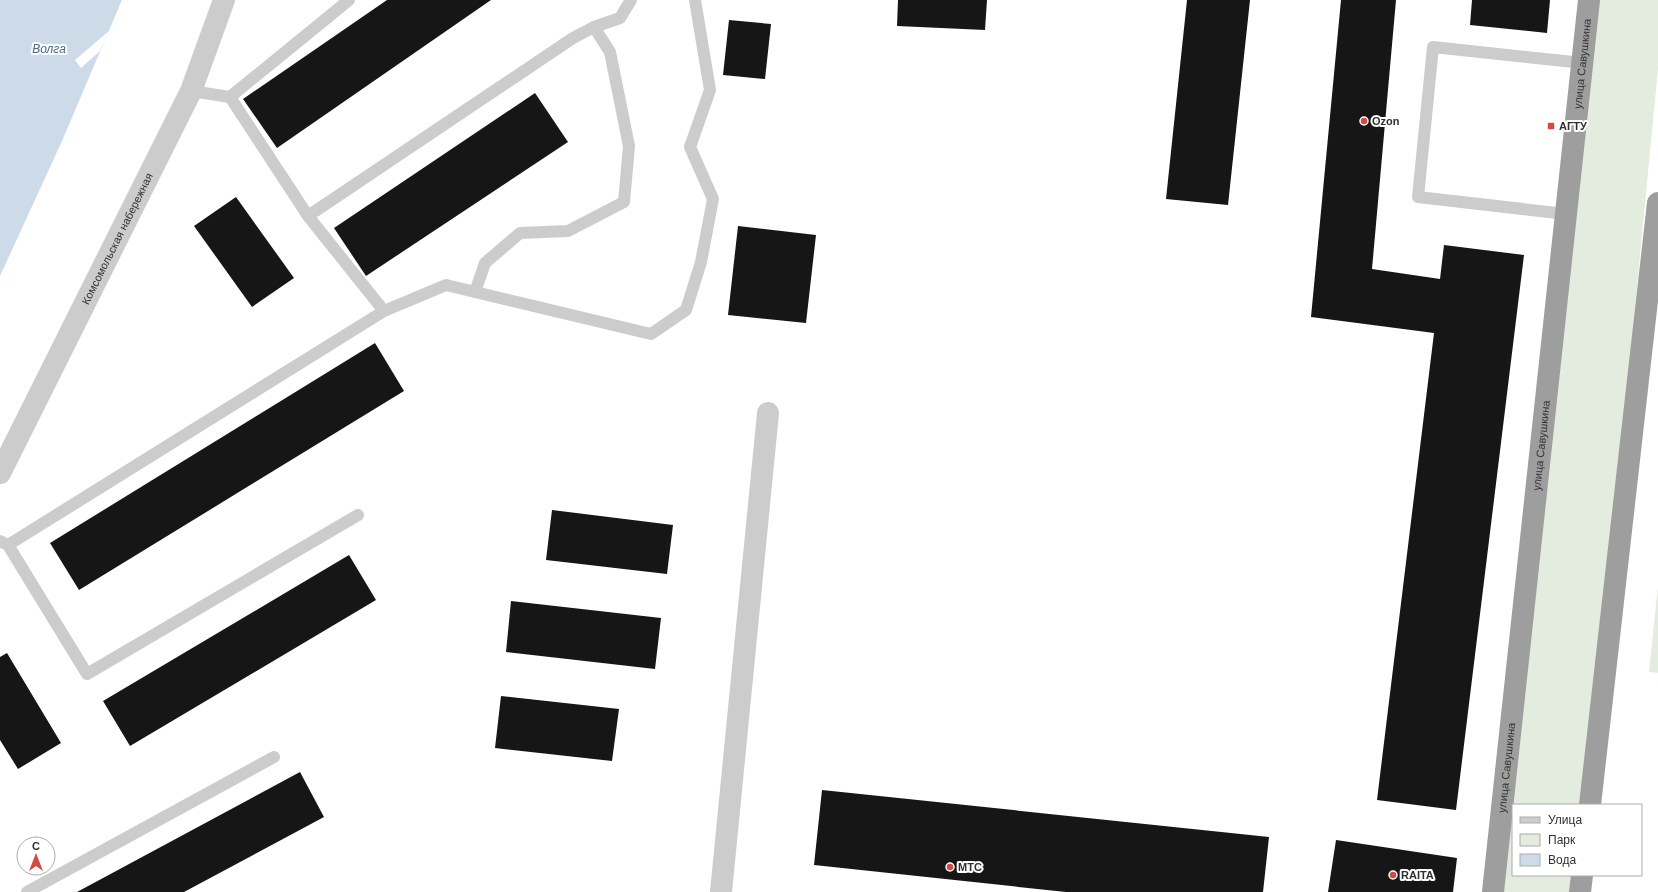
<svg xmlns="http://www.w3.org/2000/svg" width="1658" height="892" font-family="Helvetica,sans-serif">
<rect width="100%" height="100%" fill="#fff"/>
<!-- green -->
<path fill="#e4ebdf" d="M 1594,0 L 1658,0 L 1658,69 L 1587,805 L 1513,805 L 1513,875 L 1580,875 L 1579,892 L 1494,892 Z
M 1658,586 L 1658,673 L 1649,672 Z"/>
<!-- water -->
<path fill="#cddbe9" d="M 0,0 L 122,0 L 62,141 L 0,276 Z"/>
<!-- pier -->
<path fill="#fff" d="M 109,31 L 100,51 L 81,68 L 75,60 Z"/>
<!-- building -->
<path fill="#161616" d="M 387,0 L 491,0 L 277,148 L 243,99 Z
M 898,0 L 987,0 L 985,30 L 897,26 Z
M 1187,0 L 1250,0 L 1228,205 L 1166,199 Z
M 1341,0 L 1396,0 L 1372,269 L 1440,279 L 1444,245 L 1524,255 L 1456,810 L 1377,800 L 1434,333 L 1311,317 Z
M 1472,0 L 1550,0 L 1547,33 L 1470,25 Z
M 729,20 L 771,24 L 765,79 L 723,75 Z
M 535,93 L 568,142 L 366,276 L 334,228 Z
M 236,197 L 294,278 L 252,307 L 194,226 Z
M 738,226 L 816,235 L 806,323 L 728,315 Z
M 375,343 L 404,391 L 79,590 L 50,543 Z
M 552,510 L 673,525 L 667,574 L 546,560 Z
M 349,555 L 376,600 L 130,746 L 103,701 Z
M 511,601 L 661,618 L 655,669 L 506,652 Z
M 7,653 L 61,743 L 18,769 L 0,740 L 0,657 Z
M 501,696 L 619,709 L 612,761 L 495,748 Z
M 300,772 L 324,817 L 184,892 L 77,892 Z
M 822,790 L 1269,837 L 1263,892 L 1066,892 L 814,865 Z
M 1336,840 L 1457,858 L 1453,892 L 1328,892 Z"/>
<g fill="none" stroke-linecap="round" stroke-linejoin="round">
<!-- service -->
<path stroke="#ccc" stroke-width="12" d="M 349,0 L 230,97 L 308,216 L 573,38 L 594,27 L 620,18 L 631,0
M 191,91 L 230,97
M 1566,214 L 1418,197 L 1433,47 L 1583,63
M 308,216 L 384,311
M 475,292 L 485,263 L 520,233 L 568,231 L 624,202 L 629,146 L 610,52 L 594,27
M 0,541 L 8,545 L 384,311 L 446,285 L 651,334 L 686,310 L 701,262 L 713,199 L 690,147 L 710,90 L 695,0
M 8,545 L 87,674 L 358,515
M 27,892 L 274,757"/>
<!-- minor -->
<path stroke="#ccc" stroke-width="22" d="M 721,892 L 768,413"/>
<!-- tertiary -->
<path stroke="#ccc" stroke-width="22" id="s1" d="M 0,473 L 191,91 L 224,0"/>
<!-- trunk -->
<g stroke="#9e9e9e" stroke-width="22">
<path d="M 1590,805 L 1658,203"/>
<path id="s2" d="M 1493,892 L 1589,0"/>
<path d="M 1580,892 L 1582,875"/>
</g>
</g>
<!-- markers -->
<g fill="#d54943" stroke="#fff" stroke-width="1.5">
<circle cx="1364" cy="121" r="4"/>
<rect x="1547" y="122" width="8" height="8" rx="2"/>
<circle cx="950" cy="867" r="4"/>
<circle cx="1393" cy="875" r="4"/>
</g>
<g text-anchor="middle" stroke-width="4" stroke-linejoin="round" paint-order="stroke">
<!-- street labels -->
<g font-size="11" fill="#2f2f2f" stroke="#fff">
<text dy="4" stroke="none"><textPath href="#s2" startOffset="833">улица Савушкина</textPath></text>
<text dy="4" stroke="none"><textPath href="#s1" startOffset="262">Комсомольская набережная</textPath></text>
<text dy="4" stroke="none"><textPath href="#s2" startOffset="449">улица Савушкина</textPath></text>
<text dy="4" stroke="none"><textPath href="#s2" startOffset="125">улица Савушкина</textPath></text>
</g>
<!-- poi labels -->
<g font-size="11" font-weight="bold" fill="#2f2f2f" stroke="#fff" text-anchor="start">
<text x="1372" y="125">Ozon</text>
<text x="1559" y="130">АГТУ</text>
<text x="958" y="871">МТС</text>
<text x="1401" y="879">RAITA</text>
</g>
<!-- water labels -->
<g font-size="12" font-style="italic" fill="#45678a" stroke="#fff">
<text x="49" y="53">Волга</text>
</g>
</g>
<!-- legend -->
<rect x="1512" y="804" width="130" height="72" fill="#ffffff" stroke="#acacac"/>
<rect x="1520" y="817" width="20" height="6" fill="#cccccc" stroke="#acacac"/>
<text x="1548" y="824" font-size="12" fill="#2f2f2f">Улица</text>
<rect x="1520" y="834" width="20" height="12" fill="#e4ebdf" stroke="#acacac"/>
<text x="1548" y="844" font-size="12" fill="#2f2f2f">Парк</text>
<rect x="1520" y="854" width="20" height="12" fill="#cddbe9" stroke="#acacac"/>
<text x="1548" y="864" font-size="12" fill="#2f2f2f">Вода</text>
<!-- north arrow -->
<g transform="translate(36 856)"><circle r="19" fill="#ffffff" stroke="#acacac"/>
<path d="M0-3L7 15L0 10L-7 15Z" fill="#d54943"/>
<text y="-6" font-size="11" font-weight="bold" text-anchor="middle" fill="#2f2f2f">С</text>
</g>
</svg>
